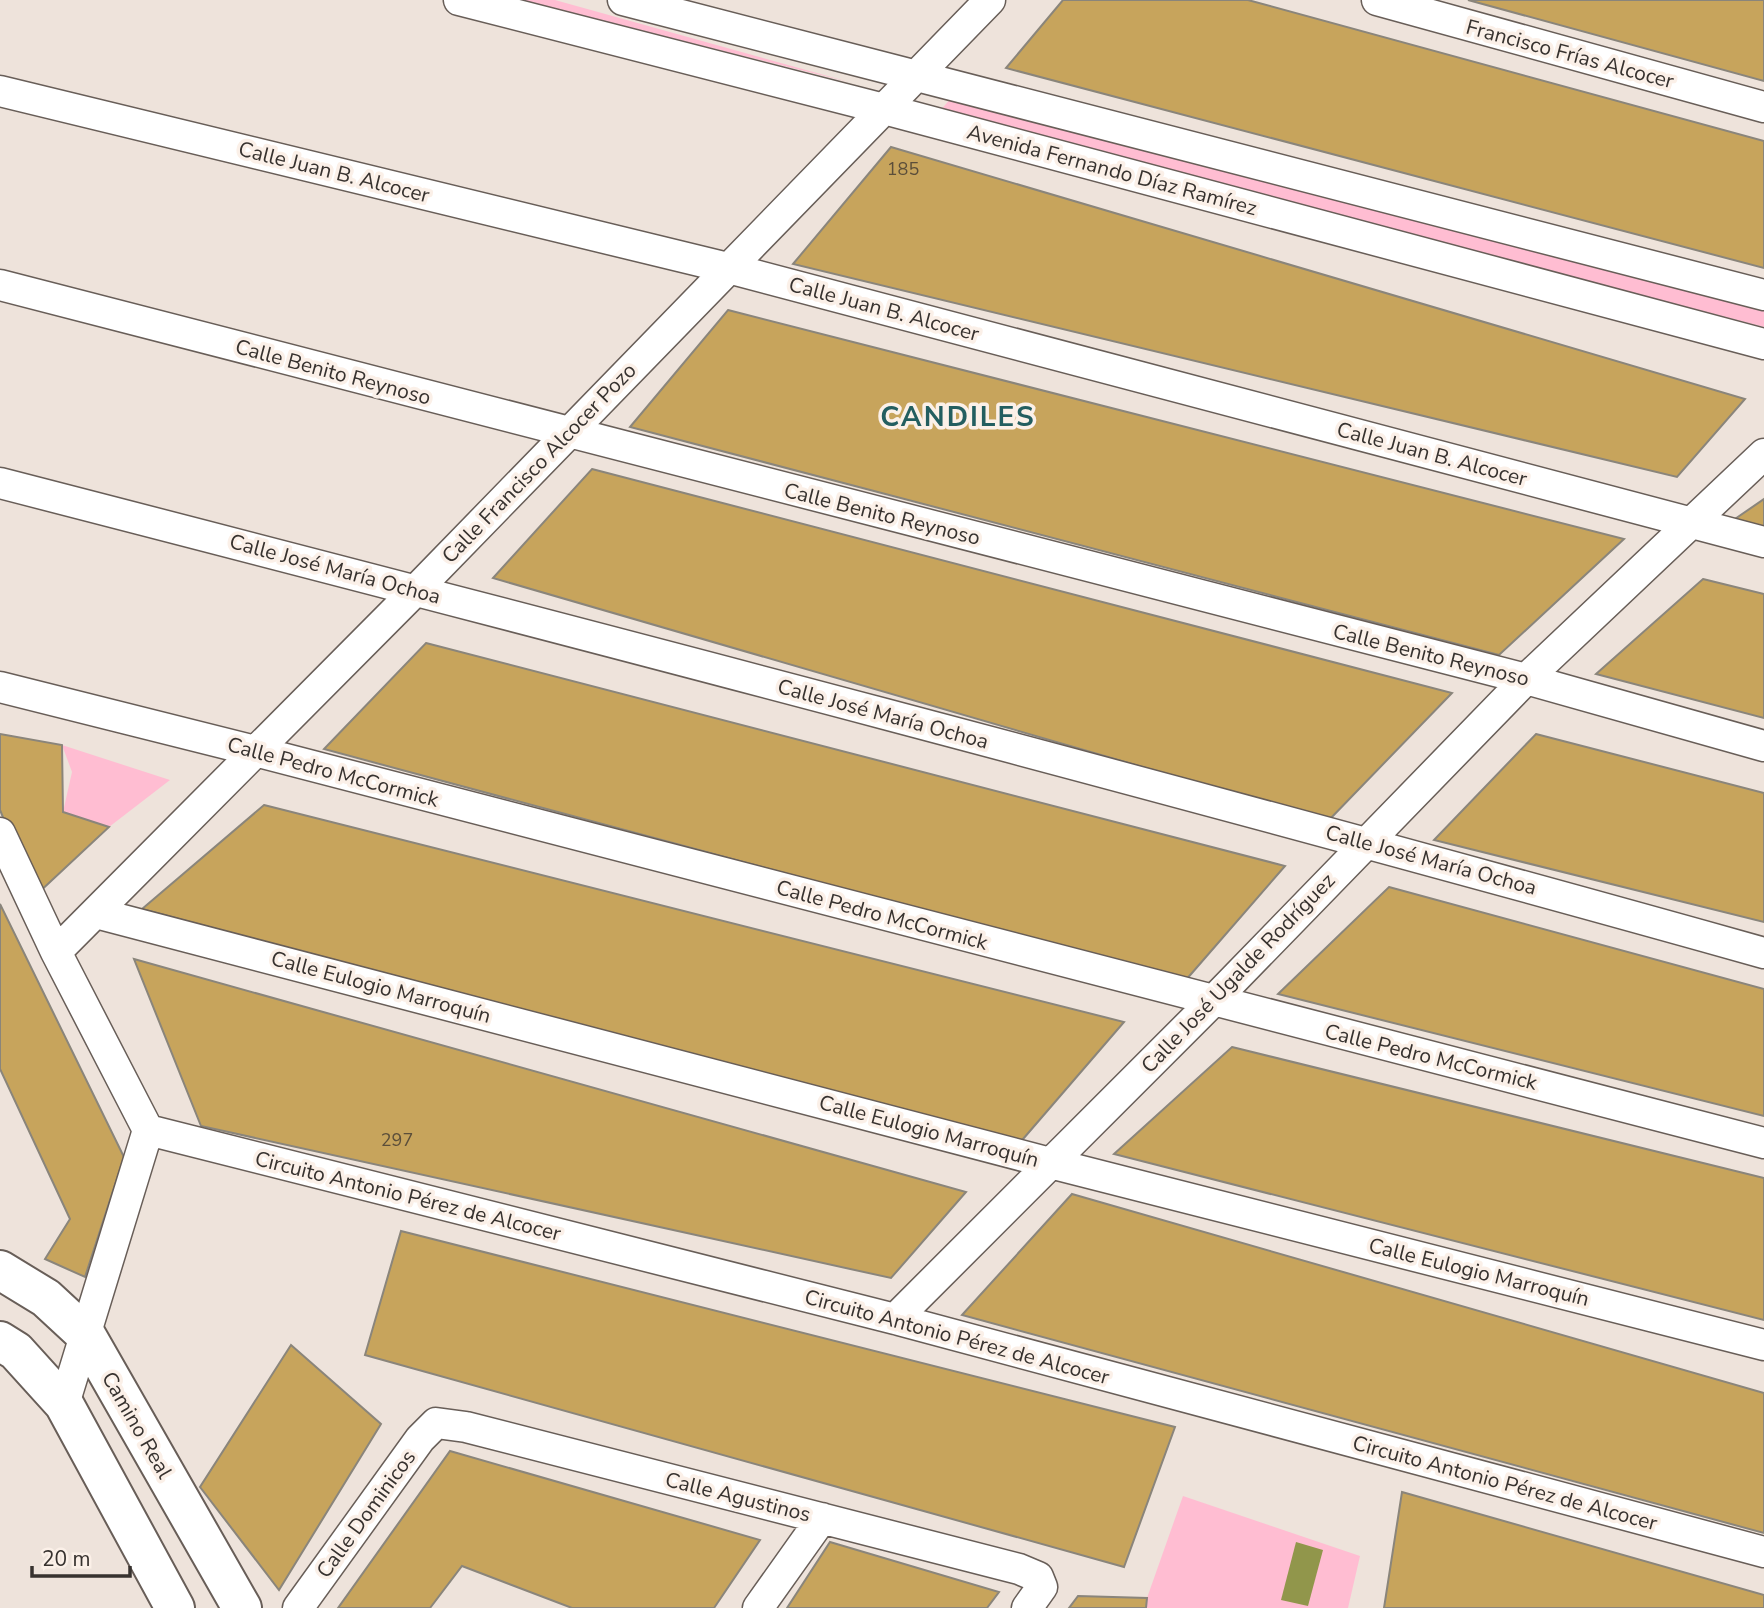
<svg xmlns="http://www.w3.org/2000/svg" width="1764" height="1608" font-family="'Nunito Sans',sans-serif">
<rect width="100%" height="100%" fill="#eee3db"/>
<!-- green -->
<path fill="#ffbdd2" d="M 517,0 L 555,0 L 849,82 Z
M 952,97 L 1764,308 L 1764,327 L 939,112 Z
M 62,745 L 170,780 L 109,827 L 63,812 L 72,772 Z
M 1183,1496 L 1360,1556 L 1348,1608 L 1146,1608 L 1147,1598 Z"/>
<!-- water -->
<path fill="#91964b" d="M 1296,1542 L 1323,1550 L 1308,1606 L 1281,1600 Z"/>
<!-- building -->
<path fill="#c7a45c" stroke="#8a857b" stroke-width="2" d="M 1063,0 L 1248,0 L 1764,141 L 1764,268 L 1006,68 Z
M 1468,0 L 1764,0 L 1764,81 Z
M 891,147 L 1745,399 L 1677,477 L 793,264 Z
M 728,310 L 1624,539 L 1499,655 L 630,427 Z
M 592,469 L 1452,693 L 1328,821 L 493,578 Z
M 1764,499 L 1764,529 L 1732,521 Z
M 1703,579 L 1764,594 L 1764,718 L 1596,674 Z
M 426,643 L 1285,866 L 1185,981 L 324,749 Z
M 0,734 L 62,745 L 63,812 L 109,827 L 35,896 L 0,810 Z
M 1536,734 L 1764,793 L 1764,922 L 1434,840 Z
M 264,805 L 1124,1022 L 1017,1146 L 142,909 Z
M 1389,887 L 1764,989 L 1764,1116 L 1278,994 Z
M 0,904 L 124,1157 L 85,1277 L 45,1259 L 70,1219 L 0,1069 Z
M 134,959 L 966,1192 L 891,1278 L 201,1126 Z
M 1232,1047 L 1764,1178 L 1764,1320 L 1114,1154 Z
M 1072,1194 L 1764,1393 L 1764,1533 L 962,1315 Z
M 401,1231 L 1175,1427 L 1124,1567 L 365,1355 Z
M 291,1345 L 381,1424 L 279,1590 L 200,1487 Z
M 450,1451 L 760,1540 L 714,1608 L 572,1608 L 462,1566 L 430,1608 L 338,1608 Z
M 1402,1492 L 1764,1595 L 1764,1608 L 1384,1608 Z
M 830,1542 L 999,1592 L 987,1608 L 787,1608 Z
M 1078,1596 L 1147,1598 L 1146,1608 L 1069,1608 Z"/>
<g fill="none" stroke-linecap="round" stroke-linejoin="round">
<!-- street casing -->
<g stroke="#685e58" stroke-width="33">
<path id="street" d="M 459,0 L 884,109 L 1764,344
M 623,0 L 1764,295
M 1377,0 L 1764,107
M 0,91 L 728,268 L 1764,542
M 0,285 L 1526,679 L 1764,746
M 0,483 C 589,635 1178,789 1764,953
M 0,687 L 255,751 L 1764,1143
M 0,833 L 56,952 L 148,1130 L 64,1404
M 96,913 L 1050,1163 L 1764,1345
M 56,952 L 416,590 L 990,0
M 148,1130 L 895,1319 L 1764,1552
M 895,1319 L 1213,1001 L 1526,679 L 1764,454
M 298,1608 L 420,1439 L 436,1423 L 466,1427 L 1019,1569 L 1038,1577 L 1042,1587 L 1027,1608
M 758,1608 L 822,1518"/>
</g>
<!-- secondary casing -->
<g stroke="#685e58" stroke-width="42">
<path id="secondary" d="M 0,1270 L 46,1298 L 86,1335 L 242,1608
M 0,1341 L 16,1351 L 64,1404 L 175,1608"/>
</g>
<!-- street -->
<use href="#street" stroke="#fff" stroke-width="30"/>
<!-- secondary -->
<use href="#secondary" stroke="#fff" stroke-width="38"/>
</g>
<g text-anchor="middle" stroke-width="7" stroke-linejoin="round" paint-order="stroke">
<!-- number labels -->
<g font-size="18" fill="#5b4e3a">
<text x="903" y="175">185</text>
<text x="397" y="1146">297</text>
</g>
<!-- street labels -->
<g font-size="21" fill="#37322f" stroke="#fbf0e8">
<text transform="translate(1570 54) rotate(15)" y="7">Francisco Frías Alcocer</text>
<text transform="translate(1112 170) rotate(15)" y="7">Avenida Fernando Díaz Ramírez</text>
<text transform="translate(334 172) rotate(14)" y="7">Calle Juan B. Alcocer</text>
<text transform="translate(884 309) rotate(15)" y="7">Calle Juan B. Alcocer</text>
<text transform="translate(333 372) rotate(15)" y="7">Calle Benito Reynoso</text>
<text transform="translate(1432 454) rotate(15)" y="7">Calle Juan B. Alcocer</text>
<text transform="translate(539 463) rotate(-46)" y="7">Calle Francisco Alcocer Pozo</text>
<text transform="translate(882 514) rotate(14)" y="7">Calle Benito Reynoso</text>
<text transform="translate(335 569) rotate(15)" y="7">Calle José María Ochoa</text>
<text transform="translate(1431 655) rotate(14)" y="7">Calle Benito Reynoso</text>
<text transform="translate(883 714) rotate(15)" y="7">Calle José María Ochoa</text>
<text transform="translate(333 772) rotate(15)" y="7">Calle Pedro McCormick</text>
<text transform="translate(1431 860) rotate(15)" y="7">Calle José María Ochoa</text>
<text transform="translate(882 915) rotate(15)" y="7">Calle Pedro McCormick</text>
<text transform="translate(1238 973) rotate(-46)" y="7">Calle José Ugalde Rodríguez</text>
<text transform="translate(381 987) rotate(15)" y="7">Calle Eulogio Marroquín</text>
<text transform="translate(1431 1057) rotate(14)" y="7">Calle Pedro McCormick</text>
<text transform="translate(929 1131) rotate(15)" y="7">Calle Eulogio Marroquín</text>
<text transform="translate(408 1196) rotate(14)" y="7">Circuito Antonio Pérez de Alcocer</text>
<text transform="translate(1479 1272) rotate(14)" y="7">Calle Eulogio Marroquín</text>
<text transform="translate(957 1337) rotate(15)" y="7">Circuito Antonio Pérez de Alcocer</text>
<text transform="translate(137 1425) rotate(60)" y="7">Camino Real</text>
<text transform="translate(1505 1483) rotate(15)" y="7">Circuito Antonio Pérez de Alcocer</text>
<text transform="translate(738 1497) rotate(14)" y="7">Calle Agustinos</text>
<text transform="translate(366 1514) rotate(-54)" y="7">Calle Dominicos</text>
</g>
<!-- district labels -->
<g font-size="28" font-weight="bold" letter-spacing="2" fill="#235e60" stroke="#fbf0e8">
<text x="958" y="426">CANDILES</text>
</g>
</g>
<!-- scale -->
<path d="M32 1566v10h98v-10" fill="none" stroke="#37322f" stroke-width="3.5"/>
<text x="42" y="1566" font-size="21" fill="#37322f" stroke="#fbf0e8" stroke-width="5" paint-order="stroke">20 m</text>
</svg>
